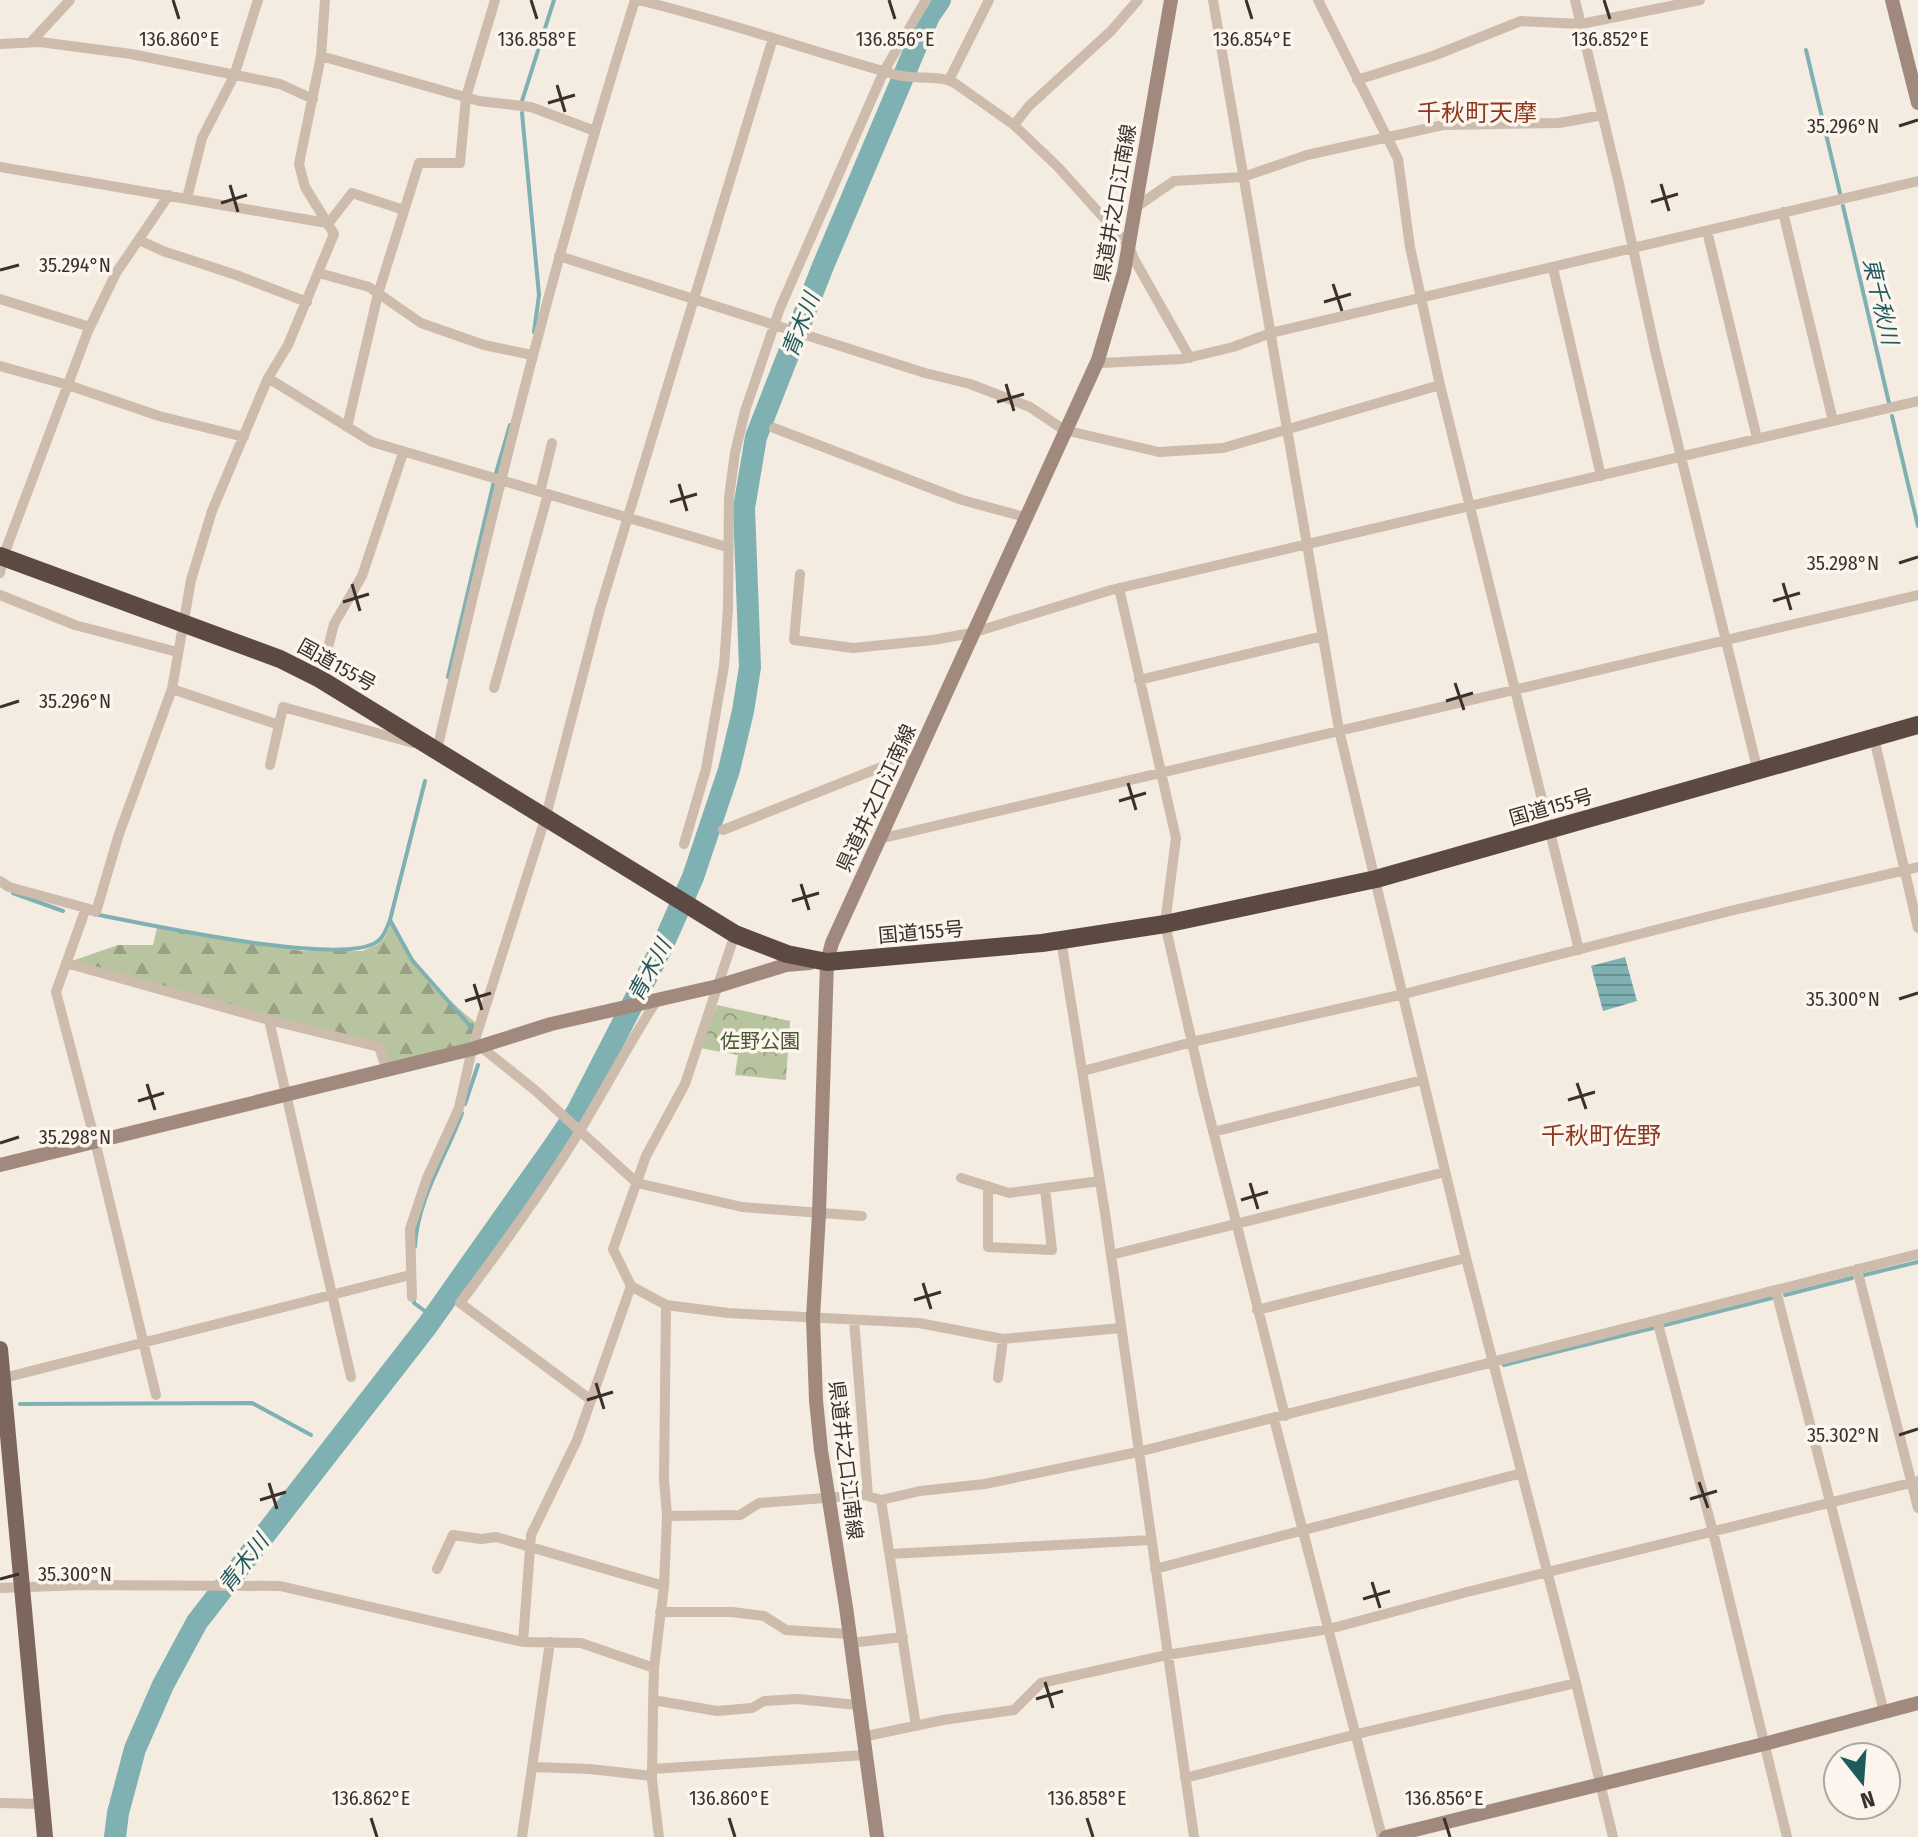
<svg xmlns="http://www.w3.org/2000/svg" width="1918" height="1837" font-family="'Fira Sans Condensed','Noto Sans JP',sans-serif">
<defs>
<pattern id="forest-firs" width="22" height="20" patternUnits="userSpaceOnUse" patternTransform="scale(2)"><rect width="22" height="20" fill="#b8c4a0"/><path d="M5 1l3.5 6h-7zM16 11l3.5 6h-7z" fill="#97a083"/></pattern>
<pattern id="park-crowns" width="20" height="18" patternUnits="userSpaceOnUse" patternTransform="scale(2)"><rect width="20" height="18" fill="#b8c4a0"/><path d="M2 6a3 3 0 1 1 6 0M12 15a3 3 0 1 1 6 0" fill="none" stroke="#97a083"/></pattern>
<pattern id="water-rules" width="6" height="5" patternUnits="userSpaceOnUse" patternTransform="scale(2)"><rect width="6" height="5" fill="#7fb0b2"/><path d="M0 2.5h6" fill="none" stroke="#699091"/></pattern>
</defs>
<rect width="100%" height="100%" fill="#f4ebe1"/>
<!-- forest -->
<path fill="url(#forest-firs)" d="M 392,922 C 412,964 440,994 476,1023 L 480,1046 L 387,1070 L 379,1047 L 66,963 L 118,945 L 153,945 L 157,928 L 302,951 L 362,951 L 377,945 L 385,937 Z"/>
<!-- park -->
<path fill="url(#park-crowns)" d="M 717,1005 L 790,1021 L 786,1080 L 735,1075 L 738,1055 L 700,1048 Z"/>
<!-- water -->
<path fill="url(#water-rules)" d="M 1625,957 L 1637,1001 L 1603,1011 L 1591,966 Z"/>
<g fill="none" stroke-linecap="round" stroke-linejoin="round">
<!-- stream -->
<path stroke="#7fb0b2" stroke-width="4" d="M 1806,50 L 1840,193
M 522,101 L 554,0
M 522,113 L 539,295 L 534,332
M 1843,206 L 1889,403
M 1892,416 L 1918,526
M 496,473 L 510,425
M 448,677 L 494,481
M 425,781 L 390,920 L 412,960 L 471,1027
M 13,893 L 63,911
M 99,915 C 146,924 346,968 378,941 C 385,936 387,927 390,920
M 465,1104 L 478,1065
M 415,1247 C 417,1199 446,1157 462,1113
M 1864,1275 L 1918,1262
M 1785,1295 L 1852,1278
M 414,1300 L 414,1303 L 433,1317
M 1665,1325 L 1772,1298
M 1504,1365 L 1653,1328
M 20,1404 L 252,1403 L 311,1435"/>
<!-- river -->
<path stroke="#7fb0b2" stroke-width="22" d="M 115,1837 L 118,1813 L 135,1749 L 163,1685 L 197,1622 L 427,1326 L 554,1146 L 577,1112 L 662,947 L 693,877 L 729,770 L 743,711 L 750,667 L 744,508 L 756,437 L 823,266 L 929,16 L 940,0"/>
<!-- street -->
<path stroke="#cdbbac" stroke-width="10" d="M 638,0 C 726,21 810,51 897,75 C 916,80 941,74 956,84 L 1014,125 L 1058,167 L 1129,246 L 1134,259 L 1190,358
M 1213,0 L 1339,730 L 1466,1258 L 1576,1683 L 1613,1837
M 1318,0 L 1398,159 L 1410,247 L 1440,385 L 1579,950
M 1575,0 L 1619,184 L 1655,350 L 1758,772
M 31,42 L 70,0
M 0,44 L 40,42 L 131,54 L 280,84 L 313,99
M 321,56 L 479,101 L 531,107 L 595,131
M 949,80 L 989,0
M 1357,80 L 1433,56 L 1521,21 L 1581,24 L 1700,0
M 1014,125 L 1029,106 L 1111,31 L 1138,0
M 0,167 L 327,223
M 187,198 L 202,138 L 234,76 L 258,0
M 1136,207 L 1174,181 L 1243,177 L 1307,155 L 1443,125 L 1559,123 L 1603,115
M 1783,212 L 1833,421
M 328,224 L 352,193 L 404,210
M 1707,231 L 1757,438
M 139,240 L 163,251 L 236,275 L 307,302
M 559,256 L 925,373 L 970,384 L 1030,407 L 1064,430 L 1159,452 L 1223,448 L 1440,385
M 1553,268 L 1601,476
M 319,273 L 369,287 L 421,323 L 484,345 L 532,355
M 0,299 L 90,327
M 1098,360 L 1101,363 L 1183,359 L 1233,347 L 1271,333 L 1918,181
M 0,366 L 68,385 L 159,416 L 244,437
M 268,378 L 372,442 L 727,547
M 347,427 L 378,294 L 419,163 L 460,163 L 466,97 L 495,0
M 774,428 L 962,500 L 1025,517
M 540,492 L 552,443
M 0,573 L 3,557 L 88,331 L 116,273 L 169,195
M 800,574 L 794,640 L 853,648 L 933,640 L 972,633 L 1111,590 L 1918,401
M 1119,588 L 1176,838 L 1165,924 L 1204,1095 L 1285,1416
M 0,595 L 75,625 L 177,652
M 320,679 L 334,624 L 362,576 L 403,453
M 1139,680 L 1323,636
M 494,688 L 548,494
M 172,689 L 279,725
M 1874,738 L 1918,928
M 433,748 L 437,750 C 495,497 557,247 635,0
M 270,765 L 283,707 L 413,743
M 723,830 L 904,758 L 915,759
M 879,839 L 1918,595
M 684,844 L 706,769 L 724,666 L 728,609 L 729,497 L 735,453 L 745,411 L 780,308 L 884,71 L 926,0
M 0,881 L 9,887 L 86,908
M 735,934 L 685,1084 L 646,1156 L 613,1249 L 631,1286 L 666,1305 L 728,1313 L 919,1323 L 1003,1339 L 1121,1328
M 1061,940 L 1105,1213 L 1194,1837
M 66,963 L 269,1020 L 379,1047 L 387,1070
M 269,1020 L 351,1377
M 480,1046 L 536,1091 L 637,1183 L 742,1207 L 862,1216
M 1083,1071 L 1192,1042 L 1404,994 L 1730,911 L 1918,867
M 1213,1132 L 1422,1080
M 961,1178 L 1009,1193 L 1100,1181
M 988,1186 L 988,1247 L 1052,1250 L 1045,1189
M 1111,1255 L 1445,1172
M 1857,1269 L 1918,1508
M 1776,1291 L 1884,1712
M 412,1297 L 410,1229 L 427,1178 L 459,1108 L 472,1049 L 546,816 L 600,609 L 773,38
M 1257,1310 L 1466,1258
M 854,1320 L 868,1496
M 1657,1320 L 1713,1532 L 1787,1837
M 998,1378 L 1003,1339
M 0,1379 L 410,1275
M 156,1395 L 95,1141 L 56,992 L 86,908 L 96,912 L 119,834 L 172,689 L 191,580 L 212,511 L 268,378 L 288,345 L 334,234 L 305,187 L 299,164 L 321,56 L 325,0
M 591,1400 L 460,1303 C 502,1247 543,1191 579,1132 C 606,1088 629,1043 657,1000
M 1274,1419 L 1382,1837
M 881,1500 L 916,1726
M 667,1516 L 740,1515 L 759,1503 L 865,1495 L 881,1500 L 920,1491 L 985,1484 L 1138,1452 L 1918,1254
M 890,1554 L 1151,1540
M 437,1569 L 453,1535 L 481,1539 L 496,1537 L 664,1586
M 1155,1569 L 1522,1473
M 0,1588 L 83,1585 L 280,1586 L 523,1642 L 581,1643 L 654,1668
M 660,1612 L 732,1612 L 764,1616 L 786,1630 L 849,1634
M 523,1642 L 531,1535 L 577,1440 L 631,1286
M 850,1643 L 903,1637
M 653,1700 L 717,1711 L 752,1708 L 764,1701 L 798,1699 L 857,1705
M 862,1737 L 943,1720 L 1014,1710 L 1041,1683 L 1167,1655 L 1329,1629 L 1467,1592 L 1918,1481
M 532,1767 L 590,1769 L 652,1776
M 652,1769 L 865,1755
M 1185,1778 L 1357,1734 L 1576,1683
M 0,1803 L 41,1804
M 522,1837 L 550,1642
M 659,1837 L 652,1780 L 653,1707 L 654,1668 L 664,1586 L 667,1516 L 664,1479 L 666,1305"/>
<!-- secondary -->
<path stroke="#a18a7d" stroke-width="14" d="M 1892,0 L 1918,103
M 0,1165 L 472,1049 L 551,1024 L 718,986 L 786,965 L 810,963
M 877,1837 L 846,1607 L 821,1450 L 816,1400 L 813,1318 L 819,1214 L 827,962 L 832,943 L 1098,360 L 1124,272 L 1171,0
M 1386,1837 L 1764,1744 L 1918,1703"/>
<!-- primary -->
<path stroke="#7d675c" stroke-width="16" d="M 0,1349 L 45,1837"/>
<!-- highway -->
<path stroke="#5c4a42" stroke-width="18" d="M 0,556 L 280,659 L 320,679 L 735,934 L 787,954 L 827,962 L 1042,943 L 1165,924 L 1376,879 L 1918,725"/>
</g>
<!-- ticks -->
<path fill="none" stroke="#3b302b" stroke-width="3" d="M 173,0 L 179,19M 531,0 L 537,19M 889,0 L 895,19M 1246,0 L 1252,19M 1604,0 L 1610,19M 557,85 L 565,112M 548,103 L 575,95M 1899,126 L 1918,120M 1661,184 L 1669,211M 230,185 L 238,212M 1651,202 L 1678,194M 221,203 L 247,195M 0,270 L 19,265M 1333,284 L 1342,311M 1324,302 L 1351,294M 1006,384 L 1014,411M 997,402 L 1024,394M 679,484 L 687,511M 670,502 L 697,494M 1899,563 L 1918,557M 1783,583 L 1791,610M 352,584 L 360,611M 1773,601 L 1800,593M 343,602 L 369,594M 1455,683 L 1464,710M 1446,701 L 1473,693M 0,707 L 19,701M 1128,783 L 1136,810M 1119,801 L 1146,793M 801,884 L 809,910M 792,901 L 819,893M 474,984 L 482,1010M 1899,999 L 1918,993M 465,1001 L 491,993M 1577,1083 L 1586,1109M 147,1084 L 155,1110M 1568,1100 L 1595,1092M 138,1101 L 164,1093M 0,1143 L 19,1137M 1250,1183 L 1258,1209M 1241,1200 L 1268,1192M 923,1283 L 931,1309M 914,1300 L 941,1292M 596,1383 L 604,1409M 587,1400 L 613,1392M 1899,1435 L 1918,1429M 1699,1482 L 1708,1508M 269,1483 L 277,1509M 1690,1499 L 1717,1491M 260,1500 L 286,1492M 0,1579 L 19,1574M 1372,1582 L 1380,1608M 1363,1599 L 1390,1591M 1045,1682 L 1053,1708M 1036,1699 L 1063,1691M 371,1818 L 377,1837M 729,1818 L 735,1837M 1087,1818 L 1093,1837M 1444,1818 L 1450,1837"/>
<g text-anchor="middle" stroke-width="7" stroke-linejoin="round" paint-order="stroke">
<!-- street labels -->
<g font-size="20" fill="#3b302b" stroke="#fbf5ee">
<text transform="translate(1115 203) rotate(-80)" y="7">県道井之口江南線</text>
<text transform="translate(337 665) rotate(29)" y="7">国道155号</text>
<text transform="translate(876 798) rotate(-65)" y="7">県道井之口江南線</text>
<text transform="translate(1551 807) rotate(-16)" y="7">国道155号</text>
<text transform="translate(921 932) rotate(-5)" y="7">国道155号</text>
<text transform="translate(846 1460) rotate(83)" y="7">県道井之口江南線</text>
</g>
<!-- park labels -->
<g font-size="20" fill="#4a5a2e" stroke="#fbf5ee">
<text x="760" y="1048">佐野公園</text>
</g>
<!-- water labels -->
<g font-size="22" font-style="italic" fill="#1f5a5e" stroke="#fbf5ee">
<text transform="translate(1881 301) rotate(77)" y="8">東千秋川</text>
<text transform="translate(800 325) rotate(-69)" y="8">青木川</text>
<text transform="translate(649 970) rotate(-62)" y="8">青木川</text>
<text transform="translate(243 1563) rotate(-52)" y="8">青木川</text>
</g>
<!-- quarter labels -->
<g font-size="24" fill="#8c3b22" stroke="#fbf5ee">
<text x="1477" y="121">千秋町天摩</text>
<text x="1601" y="1144">千秋町佐野</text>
</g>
</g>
<g font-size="20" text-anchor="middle" fill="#3b302b" stroke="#fbf5ee" stroke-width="7" stroke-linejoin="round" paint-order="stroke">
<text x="179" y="46">136.860°E</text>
<text x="537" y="46">136.858°E</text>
<text x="895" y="46">136.856°E</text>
<text x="1252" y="46">136.854°E</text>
<text x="1610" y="46">136.852°E</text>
<text x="1843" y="133">35.296°N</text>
<text x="75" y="272">35.294°N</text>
<text x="1843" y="570">35.298°N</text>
<text x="75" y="708">35.296°N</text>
<text x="1843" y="1006">35.300°N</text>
<text x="75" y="1144">35.298°N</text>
<text x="1843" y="1442">35.302°N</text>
<text x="75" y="1581">35.300°N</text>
<text x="371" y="1805">136.862°E</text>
<text x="729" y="1805">136.860°E</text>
<text x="1087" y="1805">136.858°E</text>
<text x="1444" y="1805">136.856°E</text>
</g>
<!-- north arrow -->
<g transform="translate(1862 1781) rotate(163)"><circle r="38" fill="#fbf5ee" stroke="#aea6a0" stroke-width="2"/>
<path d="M0-6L14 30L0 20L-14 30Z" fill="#1f5a5e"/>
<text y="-12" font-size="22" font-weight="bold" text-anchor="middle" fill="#3b302b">N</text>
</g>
</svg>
